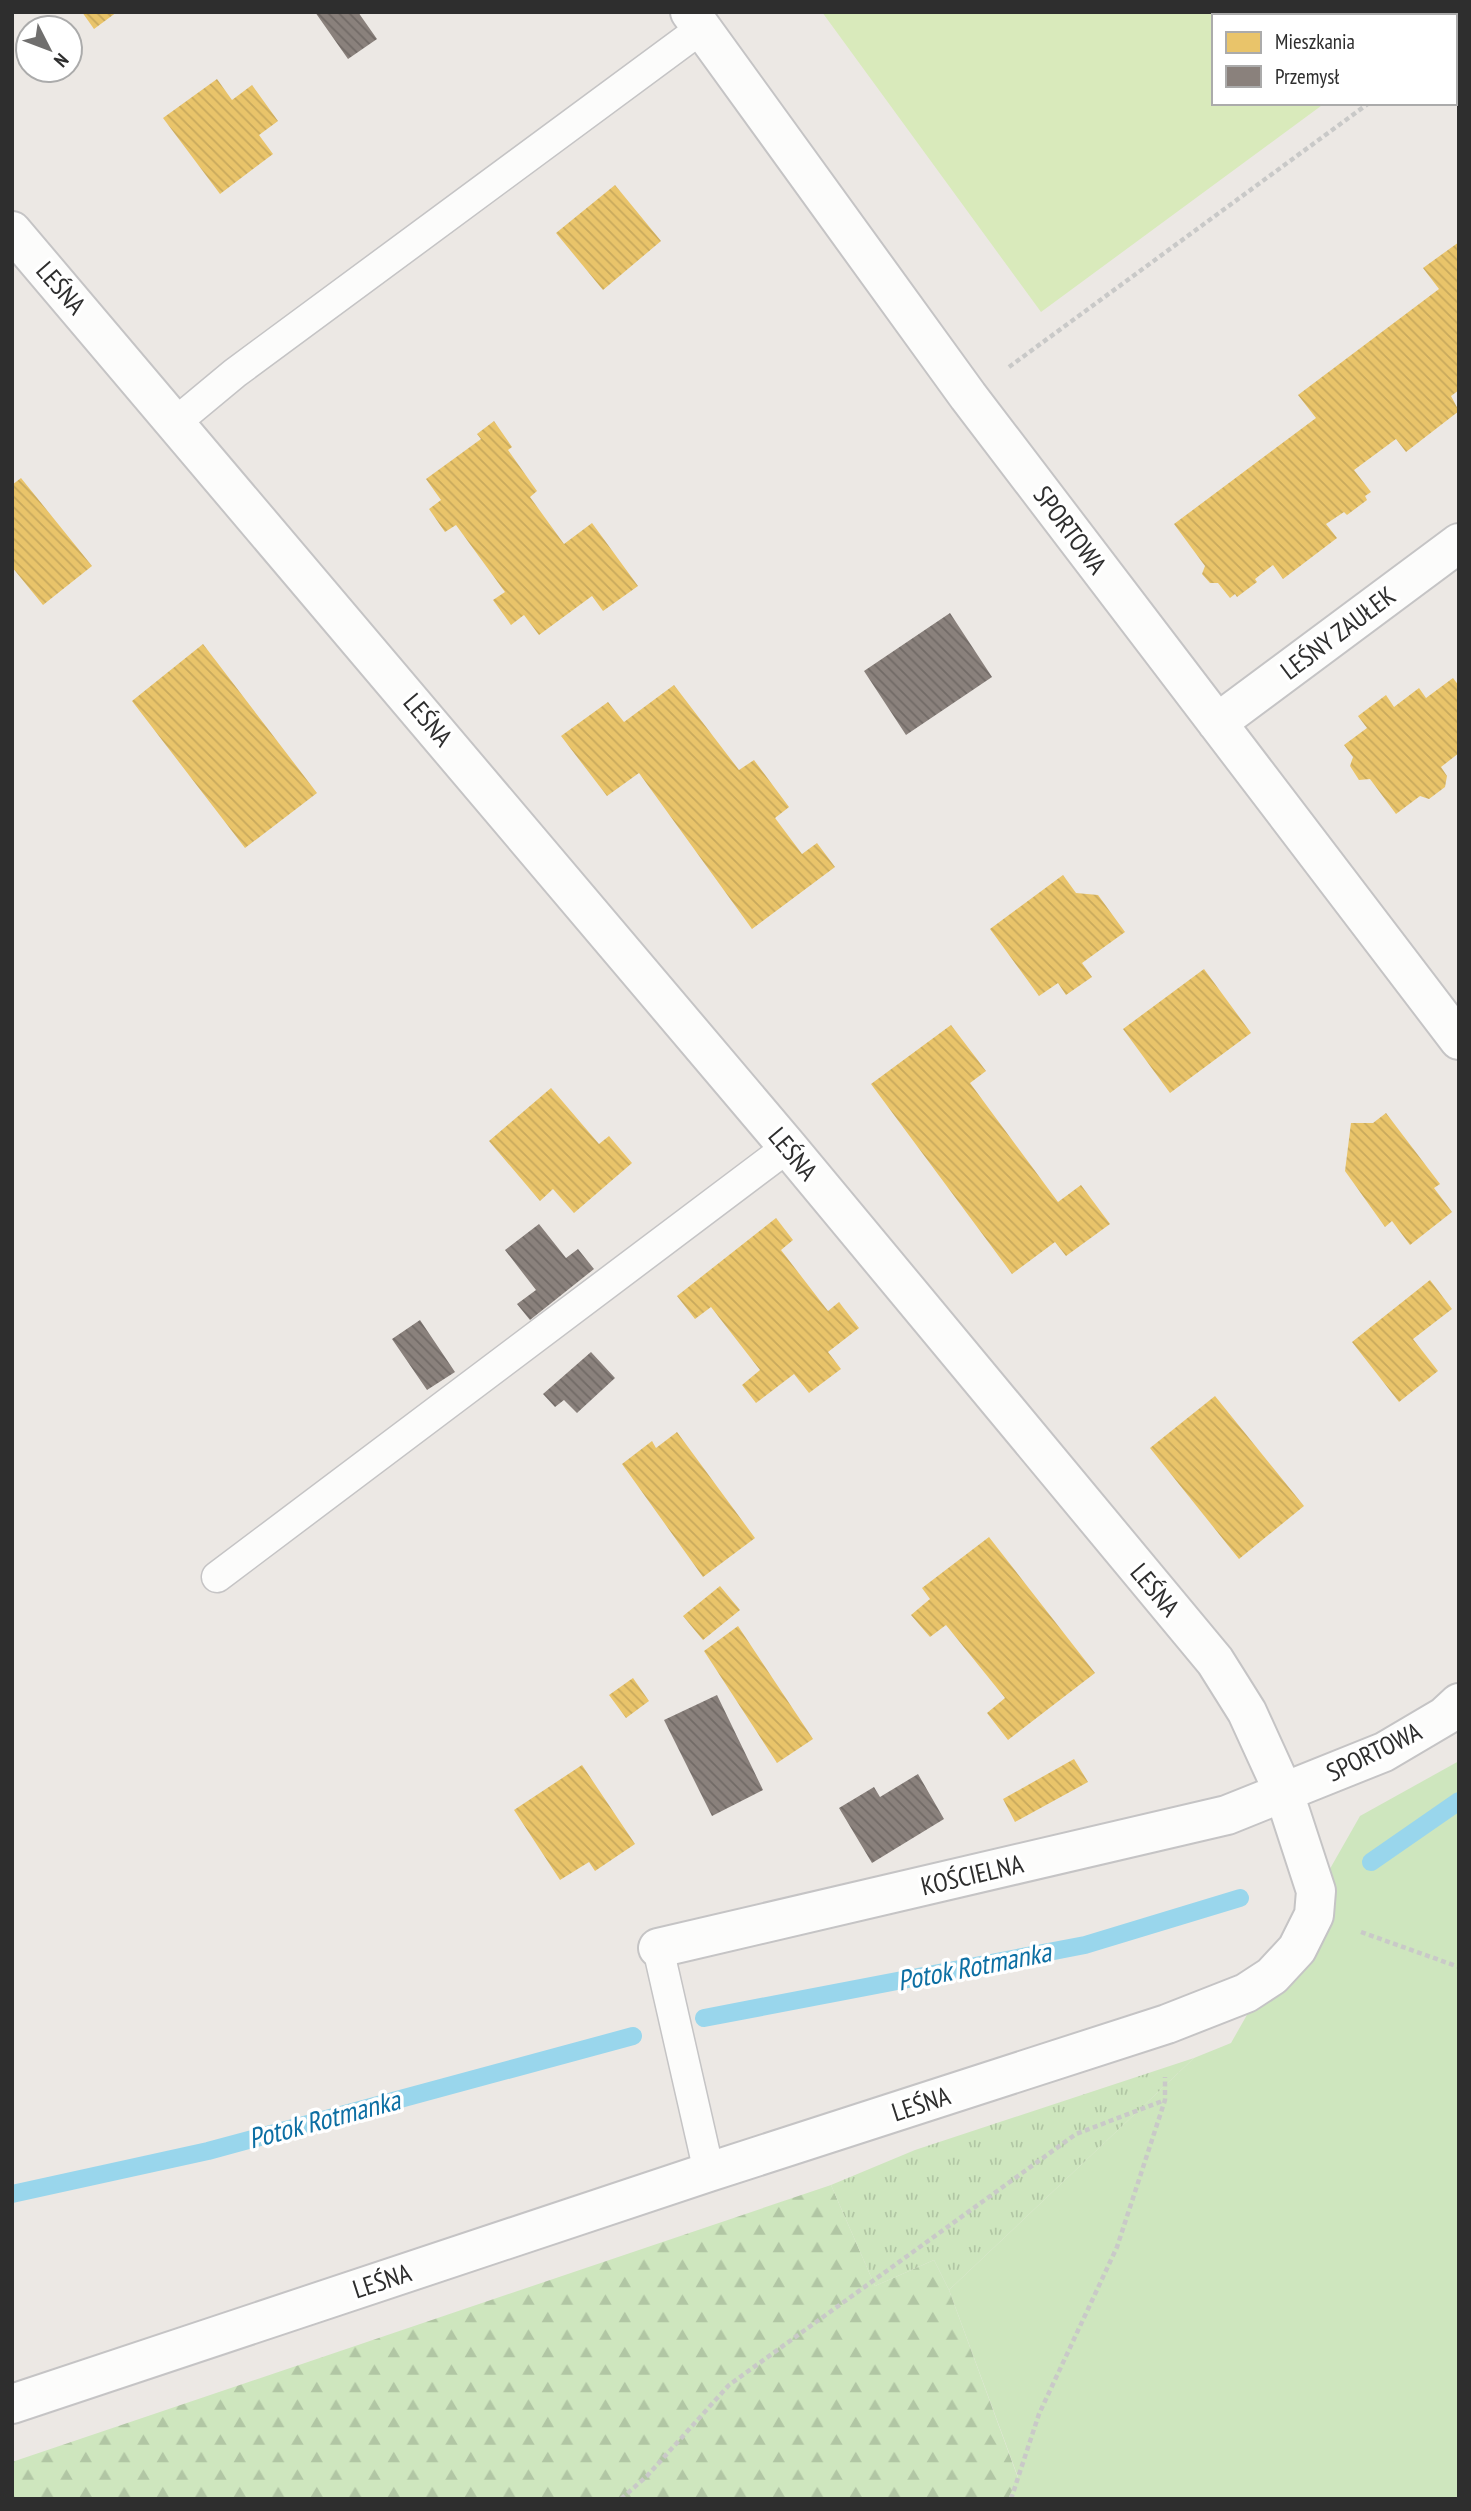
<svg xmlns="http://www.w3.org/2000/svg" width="1471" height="2511" font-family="'PT Sans Narrow',sans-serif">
<defs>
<pattern id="forest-firs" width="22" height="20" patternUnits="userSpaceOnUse" patternTransform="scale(1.75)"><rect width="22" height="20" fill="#cee6be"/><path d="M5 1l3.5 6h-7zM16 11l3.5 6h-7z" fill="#b1c6a4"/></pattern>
<pattern id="park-tufts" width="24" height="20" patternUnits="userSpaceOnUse" patternTransform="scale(1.75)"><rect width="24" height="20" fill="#cee6be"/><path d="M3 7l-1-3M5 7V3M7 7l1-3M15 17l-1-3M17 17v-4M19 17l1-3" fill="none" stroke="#b1c6a4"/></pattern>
<pattern id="homes-back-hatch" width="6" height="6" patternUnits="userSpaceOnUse" patternTransform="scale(1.75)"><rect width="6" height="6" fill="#e9c46a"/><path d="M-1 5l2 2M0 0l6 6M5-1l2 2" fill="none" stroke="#c8a95c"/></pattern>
<pattern id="industry-back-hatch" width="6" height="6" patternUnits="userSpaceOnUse" patternTransform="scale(1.75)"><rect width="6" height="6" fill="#8a817c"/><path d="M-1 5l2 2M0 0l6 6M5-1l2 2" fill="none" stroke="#716a66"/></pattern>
</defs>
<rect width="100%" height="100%" fill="#ece8e4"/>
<!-- grass -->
<path fill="#cee6be" d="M 1459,1761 L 1459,2499 L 1008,2499 L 1018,2477 L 949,2290 L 1194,2058 L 1231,2043 L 1360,1816 Z"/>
<!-- forest -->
<path fill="url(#forest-firs)" d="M 831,2185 L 875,2286 L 934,2260 L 949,2290 L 1018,2478 L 1008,2499 L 12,2499 L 12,2462 Z"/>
<!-- park -->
<path fill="url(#park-tufts)" d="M 1194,2058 L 949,2290 L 934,2260 L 875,2286 L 831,2185 L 915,2150 Z"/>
<!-- pitch -->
<path fill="#d9eabb" d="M 822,12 L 1450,12 L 1445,16 L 1214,16 L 1214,103 L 1325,103 L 1041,312 Z"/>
<!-- homes -->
<path fill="url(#homes-back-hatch)" d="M 82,12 L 117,12 L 94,29 Z
M 217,79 L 232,100 L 252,85 L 278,121 L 259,135 L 273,154 L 220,194 L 163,118 Z
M 615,185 L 661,241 L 603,290 L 556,233 Z
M 1459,242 L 1459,390 L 1451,396 L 1459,411 L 1406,452 L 1396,439 L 1354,470 L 1371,492 L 1365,496 L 1367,500 L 1347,515 L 1344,512 L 1326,524 L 1337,538 L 1283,579 L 1273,565 L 1255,579 L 1257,582 L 1237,597 L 1235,594 L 1230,598 L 1218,583 L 1210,583 L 1202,574 L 1205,566 L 1174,524 L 1316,418 L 1298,395 L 1439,289 L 1423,268 Z
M 494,421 L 512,447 L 508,450 L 537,491 L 530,497 L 564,544 L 592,523 L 638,586 L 603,611 L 592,596 L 539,635 L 524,615 L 511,625 L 493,600 L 505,592 L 456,525 L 445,532 L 429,509 L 441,500 L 426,479 L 481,439 L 477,434 Z
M 21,478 L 92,566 L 43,605 L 12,567 L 12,485 Z
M 203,644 L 317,793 L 245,848 L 132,701 Z
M 1453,678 L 1459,686 L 1459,753 L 1441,767 L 1447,776 L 1445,787 L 1429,799 L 1420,796 L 1396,814 L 1370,779 L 1359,780 L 1350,766 L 1353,757 L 1344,745 L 1367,728 L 1358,716 L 1386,695 L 1394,707 L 1419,688 L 1426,698 Z
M 674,685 L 739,770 L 754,760 L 789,807 L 775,818 L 802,854 L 817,843 L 835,867 L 752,929 L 639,773 L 607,796 L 561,736 L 608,702 L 624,722 Z
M 1063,875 L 1076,893 L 1098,895 L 1125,932 L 1082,963 L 1092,977 L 1066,995 L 1058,983 L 1039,996 L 990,929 Z
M 1204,969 L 1251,1033 L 1170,1093 L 1123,1029 Z
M 951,1025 L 986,1071 L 970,1083 L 1058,1202 L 1081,1185 L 1110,1224 L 1066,1256 L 1055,1242 L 1012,1274 L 871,1084 Z
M 551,1088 L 599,1144 L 609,1136 L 632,1163 L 574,1213 L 553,1189 L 540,1201 L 489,1141 Z
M 1386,1113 L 1440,1184 L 1434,1188 L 1452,1212 L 1410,1245 L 1392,1221 L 1385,1227 L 1345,1171 L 1351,1123 L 1373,1123 Z
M 776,1218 L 793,1240 L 781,1250 L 828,1311 L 839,1302 L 859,1328 L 828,1352 L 841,1369 L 809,1393 L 794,1374 L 756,1403 L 742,1385 L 760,1370 L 711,1307 L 695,1319 L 677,1296 Z
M 1430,1280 L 1452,1309 L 1413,1339 L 1438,1371 L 1399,1402 L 1352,1342 Z
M 1215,1396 L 1304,1506 L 1239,1559 L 1150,1448 Z
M 677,1432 L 755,1538 L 703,1577 L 622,1464 L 652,1441 L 656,1448 Z
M 989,1537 L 1095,1673 L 1008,1740 L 987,1713 L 1005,1698 L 946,1625 L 930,1637 L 911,1615 L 930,1599 L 922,1588 Z
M 720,1586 L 740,1610 L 703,1640 L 683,1616 Z
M 738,1626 L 813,1739 L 777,1763 L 704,1651 Z
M 633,1678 L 649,1701 L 626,1718 L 609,1695 Z
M 1074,1759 L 1088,1782 L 1015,1822 L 1003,1799 Z
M 582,1765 L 635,1844 L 595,1871 L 589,1862 L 560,1880 L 514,1810 Z"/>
<!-- industry -->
<path fill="url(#industry-back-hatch)" d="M 315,12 L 358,12 L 377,39 L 348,59 Z
M 950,613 L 992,677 L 906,735 L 864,671 Z
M 539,1224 L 566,1258 L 578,1249 L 594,1269 L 530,1320 L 517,1304 L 536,1290 L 505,1250 Z
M 420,1320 L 455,1372 L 427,1390 L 392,1339 Z
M 591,1352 L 615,1378 L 577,1413 L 564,1400 L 555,1407 L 543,1394 Z
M 717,1695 L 763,1790 L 712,1816 L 664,1720 Z
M 918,1774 L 944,1819 L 872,1863 L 839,1808 L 874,1787 L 880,1797 Z"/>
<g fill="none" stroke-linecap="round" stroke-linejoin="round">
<!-- stream -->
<path stroke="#99d6ec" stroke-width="18" d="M 1371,1862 L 1459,1801
M 704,2018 L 1085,1945 L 1240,1898
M 12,2194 L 208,2151 L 633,2036"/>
<!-- service casing -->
<g stroke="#c5c4c5" stroke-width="33">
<path id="service" d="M 176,422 L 235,373 L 702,28
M 217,1577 L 788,1147
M 658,1948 L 709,2172"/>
</g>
<!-- minor casing -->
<g stroke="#c5c4c5" stroke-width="42">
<path id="minor" d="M 690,12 L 968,396 L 1459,1040
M 12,231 L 788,1147 L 1215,1661 L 1247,1712 L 1284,1793 L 1316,1891 L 1314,1915 L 1297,1949 L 1272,1976 L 1246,1993 L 1167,2024 L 709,2172 L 12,2404
M 1217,723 L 1459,543
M 658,1948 L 1227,1815 L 1384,1752 L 1445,1716 L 1459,1703"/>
</g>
<!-- path -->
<path stroke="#c9c9c8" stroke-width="4.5" stroke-dasharray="5 3.5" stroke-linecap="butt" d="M 1455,40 L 1459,37
M 1009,367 L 1369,103
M 1361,1932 L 1459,1967
M 621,2499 L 647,2476 L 729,2385 L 1076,2134 L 1165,2100
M 1011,2499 L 1039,2414 L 1117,2247 L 1165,2100 L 1165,2077"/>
<!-- service -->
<use href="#service" stroke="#fcfcfb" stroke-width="30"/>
<!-- minor -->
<use href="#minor" stroke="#fcfcfb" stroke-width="38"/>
</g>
<g text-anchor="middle" stroke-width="7" stroke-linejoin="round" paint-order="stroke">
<!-- street labels -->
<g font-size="26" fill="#2e2e2e" stroke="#fff">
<text transform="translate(61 288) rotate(49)" y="9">LEŚNA</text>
<text transform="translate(1070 530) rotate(53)" y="9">SPORTOWA</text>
<text transform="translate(1338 633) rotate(-37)" y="9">LEŚNY ZAUŁEK</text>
<text transform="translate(428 720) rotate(50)" y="9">LEŚNA</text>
<text transform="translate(793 1154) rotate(50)" y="9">LEŚNA</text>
<text transform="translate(1155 1590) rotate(50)" y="9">LEŚNA</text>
<text transform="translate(1374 1752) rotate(-26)" y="9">SPORTOWA</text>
<text transform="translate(972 1875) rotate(-13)" y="9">KOŚCIELNA</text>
<text transform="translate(921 2104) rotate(-18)" y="9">LEŚNA</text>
<text transform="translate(382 2281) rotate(-18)" y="9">LEŚNA</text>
</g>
<!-- water labels -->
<g font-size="28" font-style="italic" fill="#0d6fa3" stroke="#fff">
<text transform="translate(974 1966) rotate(-11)" y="10">Potok Rotmanka</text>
<text transform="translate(324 2119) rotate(-15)" y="10">Potok Rotmanka</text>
</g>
</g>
<!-- border -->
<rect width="1471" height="2511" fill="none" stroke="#2e2e2e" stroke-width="28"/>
<!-- legend -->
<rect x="1212" y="14" width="245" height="91" fill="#ffffff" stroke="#ababab" stroke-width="2"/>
<rect x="1226" y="32" width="35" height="21" fill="#e9c46a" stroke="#ababab" stroke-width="2"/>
<text x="1275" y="49" font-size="21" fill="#2e2e2e">Mieszkania</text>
<rect x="1226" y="66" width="35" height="21" fill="#8a817c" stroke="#ababab" stroke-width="2"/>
<text x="1275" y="84" font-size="21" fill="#2e2e2e">Przemysł</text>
<!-- north arrow -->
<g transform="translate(49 49) rotate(132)"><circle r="33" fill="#ffffff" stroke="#ababab" stroke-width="2"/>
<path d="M0-5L12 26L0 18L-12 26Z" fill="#706f6e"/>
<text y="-10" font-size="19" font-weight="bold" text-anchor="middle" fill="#2e2e2e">N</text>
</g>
</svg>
